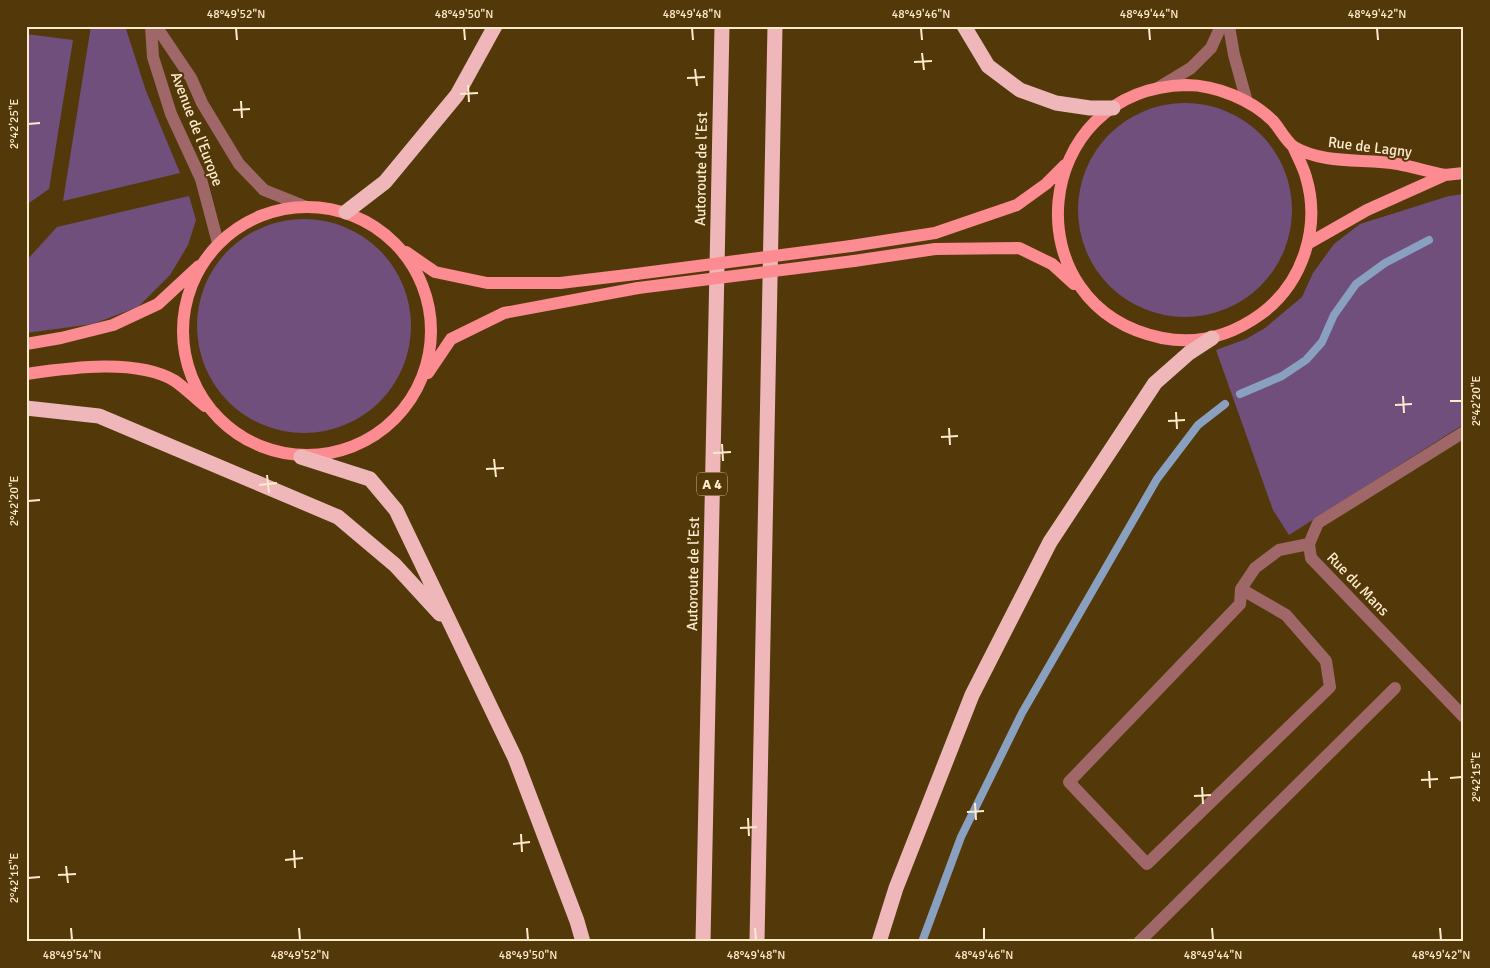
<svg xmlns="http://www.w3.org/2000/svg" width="1490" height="968" font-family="Signika,sans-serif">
<rect width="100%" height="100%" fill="#53390a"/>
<!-- green -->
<path fill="#704f7c" d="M 91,26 L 125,26 L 146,91 L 180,173 L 63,201 Z
M 26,34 L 73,40 L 49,189 L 26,205 Z
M1078 210a107 107 0 1 1 214 0a107 107 0 1 1-214 0Z
M 1464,194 L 1464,424 L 1289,535 L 1273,510 L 1216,350 L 1246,339 L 1265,328 L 1302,297 L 1313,273 L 1334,244 L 1360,224 L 1449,196 Z
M 189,196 L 196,220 L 188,245 L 170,275 L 138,307 L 93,324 L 26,333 L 26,261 L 57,227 Z
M197 326a107 107 0 1 1 214 0a107 107 0 1 1-214 0Z"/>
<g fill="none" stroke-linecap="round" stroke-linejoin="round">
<!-- stream -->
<path stroke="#89a0c0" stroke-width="8" d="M 1240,394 L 1282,376 L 1306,360 L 1322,342 L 1334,315 L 1356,284 L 1385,263 L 1429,240
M 922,942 L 961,837 L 1022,713 L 1157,479 L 1198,425 L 1225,404"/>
<!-- minor -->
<path stroke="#a06769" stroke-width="12" d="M 151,26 L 153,57 L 171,114 L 201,179 L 218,243
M 156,26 L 191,78 L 202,103 L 239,164 L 264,190 L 304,206
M 1229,26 L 1234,55 L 1247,102
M 1158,88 L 1191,68 L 1211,48 L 1221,26
M 1464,432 L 1318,523 L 1309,544 L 1311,558 L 1464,717
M 1241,589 L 1240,604 L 1069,782 L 1147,864 L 1330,687 L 1326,661 L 1286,615 L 1241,589 L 1255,568 L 1279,550 L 1309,544
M 1139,942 L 1395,688"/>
<!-- major -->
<path stroke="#fc8b92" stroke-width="12" d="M 1293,146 C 1297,156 1303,166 1306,177 C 1321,227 1303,283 1261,314 C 1232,335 1198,345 1162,338 C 1010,307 1030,89 1186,85 C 1216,85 1252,100 1273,121 C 1280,129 1286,141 1294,147 C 1325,165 1364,158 1398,164 C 1414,167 1429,172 1445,175
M183 331a124 124 0 1 1 248 0a124 124 0 1 1-248 0Z
M 1309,243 L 1367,210 L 1445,175 L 1464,173
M 851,246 L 935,233 L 1017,205 L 1046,184 L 1065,165
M 406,252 L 435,272 L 487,283 L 560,283 L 636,274
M 854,261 L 935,249 L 1019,248 L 1052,264 L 1074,284
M 26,344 L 61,338 L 113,325 L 158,304 L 199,266
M 428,373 L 451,339 L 504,313 L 638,288
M 26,374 C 69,368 137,358 175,381 C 185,388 195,398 205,406"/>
<!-- highway -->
<path stroke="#efb7b9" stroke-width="15" d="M 964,26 L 988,66 L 1020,90 L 1056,103 L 1090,108 L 1113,108
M 346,212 L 385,182 L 457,95 L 495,26
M 26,408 L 99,416 L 338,517 L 395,565 L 440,614
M 301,457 L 370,479 L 396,510 L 515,758 L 577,921 L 583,942
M 703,942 L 722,26
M 757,942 L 775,26
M 879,942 L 896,888 L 972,695 L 1050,542 L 1155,383 L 1189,353 L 1212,338"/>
<!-- major-bridge -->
<path stroke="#fc8b92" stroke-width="12" d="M 636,274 L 851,246
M 638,288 L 854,261"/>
</g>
<!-- ticks -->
<path fill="none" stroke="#feeacd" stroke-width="2" d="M 236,28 L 237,40M 464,28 L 465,40M 692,28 L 693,40M 921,28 L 922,40M 1149,28 L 1150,40M 1377,28 L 1378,40M 922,53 L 924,70M 914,62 L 932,61M 695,69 L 697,86M 687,78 L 705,77M 468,85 L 469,102M 460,94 L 478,93M 241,101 L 242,118M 233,110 L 250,109M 28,124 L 40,123M 1403,396 L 1404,413M 1450,401 L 1462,401M 1395,405 L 1412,404M 1176,412 L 1177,429M 1168,421 L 1185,420M 949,428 L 950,445M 941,437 L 958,436M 722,444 L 723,461M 713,453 L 731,452M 494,459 L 496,477M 486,469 L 504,468M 267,475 L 269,493M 259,485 L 277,483M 28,501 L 40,500M 1429,771 L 1430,788M 1450,778 L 1462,777M 1421,780 L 1438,779M 1202,787 L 1203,804M 1194,796 L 1211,795M 975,803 L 976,820M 967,812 L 984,811M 748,818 L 749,836M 740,828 L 757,827M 521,834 L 522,852M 513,844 L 530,842M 294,850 L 295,868M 285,860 L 303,858M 66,866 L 68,883M 58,875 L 76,874M 28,878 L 40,877M 71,928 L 72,940M 299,928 L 300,940M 527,928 L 528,940M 755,928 L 756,940M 984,928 L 984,940M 1212,928 L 1213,940M 1440,928 L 1441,940"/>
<g text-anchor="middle" stroke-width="4" stroke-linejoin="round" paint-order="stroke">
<!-- shield labels -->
<rect fill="#53390a" stroke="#cbb592" stroke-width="1" x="697" y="472.5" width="30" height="23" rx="4"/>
<g font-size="14" font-weight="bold" fill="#feeacd">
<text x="712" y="489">A 4</text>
</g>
<!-- street labels -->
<g font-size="15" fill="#feeacd" stroke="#53390a">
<text transform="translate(197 129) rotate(69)" y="5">Avenue de l'Europe</text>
<text transform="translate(1370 147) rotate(7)" y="5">Rue de Lagny</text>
<text transform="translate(701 169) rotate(-89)" y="5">Autoroute de l’Est</text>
<text transform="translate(693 574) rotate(-89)" y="5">Autoroute de l’Est</text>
<text transform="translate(1358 584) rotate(46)" y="5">Rue du Mans</text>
</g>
</g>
<!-- border -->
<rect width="1490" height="968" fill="none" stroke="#53390a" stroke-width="55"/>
<rect x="28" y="28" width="1434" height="912" fill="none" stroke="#feeacd" stroke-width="2"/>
<g font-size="12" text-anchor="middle" fill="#feeacd">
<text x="236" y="18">48°49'52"N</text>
<text x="464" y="18">48°49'50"N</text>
<text x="692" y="18">48°49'48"N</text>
<text x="921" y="18">48°49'46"N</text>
<text x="1149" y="18">48°49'44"N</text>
<text x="1377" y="18">48°49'42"N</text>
<text transform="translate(14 124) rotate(-90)" y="4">2°42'25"E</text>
<text transform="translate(1476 401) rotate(-90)" y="4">2°42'20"E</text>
<text transform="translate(14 501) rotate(-90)" y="4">2°42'20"E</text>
<text transform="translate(1476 777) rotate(-90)" y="4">2°42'15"E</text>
<text transform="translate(14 878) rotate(-90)" y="4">2°42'15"E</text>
<text x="72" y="959">48°49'54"N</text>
<text x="300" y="959">48°49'52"N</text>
<text x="528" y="959">48°49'50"N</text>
<text x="756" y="959">48°49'48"N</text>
<text x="984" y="959">48°49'46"N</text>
<text x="1213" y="959">48°49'44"N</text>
<text x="1441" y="959">48°49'42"N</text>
</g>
</svg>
